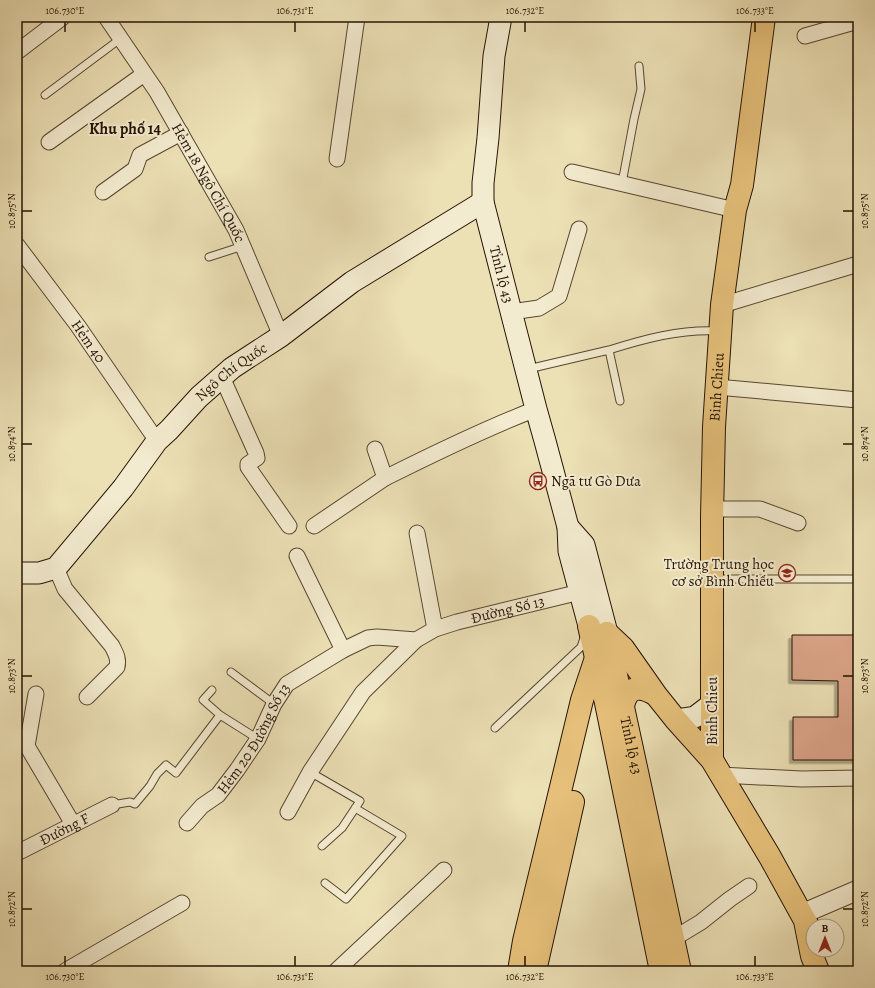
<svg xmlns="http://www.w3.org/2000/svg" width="875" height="988" font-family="Alegreya,serif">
<defs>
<filter id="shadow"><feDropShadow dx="-3.5" dy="3.5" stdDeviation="0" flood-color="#0004"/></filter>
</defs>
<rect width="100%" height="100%" fill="#ece0b5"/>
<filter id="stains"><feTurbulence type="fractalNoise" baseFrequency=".005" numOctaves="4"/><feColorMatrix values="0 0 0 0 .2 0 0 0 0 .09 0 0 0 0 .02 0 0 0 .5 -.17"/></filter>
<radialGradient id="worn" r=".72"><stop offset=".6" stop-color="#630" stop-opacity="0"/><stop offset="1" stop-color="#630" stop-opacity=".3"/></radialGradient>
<!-- building -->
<path fill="#daa388" stroke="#251304" filter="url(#shadow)" d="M 792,635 L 858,635 L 858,760 L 793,760 L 793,717 L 838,717 L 838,681 L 792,680 Z"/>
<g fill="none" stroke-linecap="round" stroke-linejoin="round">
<!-- service casing -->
<g stroke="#574630" stroke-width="9">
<path id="service" d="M 45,95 L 120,39
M 622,183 L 634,119 L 641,89 L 639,66
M 209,257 L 243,246
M 609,350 C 644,339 680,329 718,331
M 528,369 L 609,350 L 620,401
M 714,579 L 858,579
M 231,672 L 274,704
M 212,690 L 203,700 L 220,715 L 258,739
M 495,728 L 581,647 L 585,635
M 310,772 L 360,801 L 342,828 L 322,846
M 112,805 L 130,802 L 135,804 L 150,786 L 157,774 L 166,765 L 176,773 L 220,715
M 325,883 L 346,899 L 402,836 L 355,808"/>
</g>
<!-- minor casing -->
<g stroke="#574630" stroke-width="17">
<g id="minor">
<path id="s1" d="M 106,17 L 157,92 L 236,230 L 281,336"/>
<path d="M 805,36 L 858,21"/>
<path d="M 17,52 L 63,17"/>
<path d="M 49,142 L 144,74"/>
<path d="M 337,159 L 357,17"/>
<path d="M 572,172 L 735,210"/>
<path d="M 103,192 L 135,169 L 140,155 L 181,133"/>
<path id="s2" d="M 17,245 L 78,326 L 157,441"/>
<path d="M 722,305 L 858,264"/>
<path d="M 511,312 L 539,308 L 559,296 L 579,229"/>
<path d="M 222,377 L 256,453 L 257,458 L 248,464 L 248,467 L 289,526"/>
<path d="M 717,387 L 858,400"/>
<path d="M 375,449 L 385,478 C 435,453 484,429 536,409"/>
<path d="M 712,509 L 760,509 L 798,523"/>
<path d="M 314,526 L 385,478"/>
<path d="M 417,533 L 435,629"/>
<path d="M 297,556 L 343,650"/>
<path d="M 56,568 L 65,589 L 112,646 C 116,654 119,659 117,667 L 87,697"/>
<path d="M 36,694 L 27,746 L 73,824"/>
<path d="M 720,775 L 802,779 L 858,778"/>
<path id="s3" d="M 288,812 L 310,772 L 363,692 L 416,640 L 435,629 L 457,622 L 580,592"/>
<path id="s4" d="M 187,823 L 202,806 L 218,795 L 237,770 L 258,739 L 274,704 L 287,684 L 343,650 L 368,638 L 377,637 L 416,640"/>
<path id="s5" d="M 17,853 L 112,805"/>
<path d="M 673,939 L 701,922 L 730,899 L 749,886"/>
<path d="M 65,971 L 182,903"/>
<path d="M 336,971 L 444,870"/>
</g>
</g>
<!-- tertiary casing -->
<g stroke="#574630" stroke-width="21">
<path id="tertiary" d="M 802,914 L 858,890"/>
</g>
<!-- secondary casing -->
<g stroke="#251304" stroke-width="23">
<g id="secondary">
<path id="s6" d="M 501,17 L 494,56 L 488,138 L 483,183 L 483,202 L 536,409 L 545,441 L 568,527 L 569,551 L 589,626"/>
<path d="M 568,527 L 584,545 L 607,633"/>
<path id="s7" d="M 17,572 L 20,573 L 39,573 L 56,568 L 123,488 L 157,441 L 169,430 L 199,397 L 232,368 L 281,336 L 352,282 L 483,202"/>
<path d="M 676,720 L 695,717 L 712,704"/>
</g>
</g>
<!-- primary casing -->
<g stroke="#251304" stroke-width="24">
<g id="primary">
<path d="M 589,626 L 606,703 L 661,971"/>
<path id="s8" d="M 607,633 L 680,971"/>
<path id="s9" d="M 712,760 L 712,517 L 714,427 L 722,305 L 735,210 L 742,185 L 764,17"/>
</g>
</g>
<!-- trunk casing -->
<g stroke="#251304" stroke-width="24">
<path id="trunk" d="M 623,706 C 627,686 640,685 656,695
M 805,921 L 812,956 L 818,971
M 519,971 L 524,941 L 582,700 L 596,658 L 607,633 L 623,648 L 656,695 L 676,720 L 712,760 L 770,857 L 813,935
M 535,971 L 573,802"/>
</g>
<!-- service -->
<use href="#service" stroke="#f3ebcf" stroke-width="7"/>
<!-- minor -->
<use href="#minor" stroke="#f3ebcf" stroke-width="15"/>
<!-- tertiary -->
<use href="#tertiary" stroke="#f3ebcf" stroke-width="19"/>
<!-- secondary -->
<use href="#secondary" stroke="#f3ebcf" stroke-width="21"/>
<!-- primary -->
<use href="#primary" stroke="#e6c07a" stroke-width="22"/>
<!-- trunk -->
<use href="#trunk" stroke="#e6c07a" stroke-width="22"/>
</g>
<!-- ticks -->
<path fill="none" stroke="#251304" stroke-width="1.5" d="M 65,22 L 65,32M 295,22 L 295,32M 525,22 L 525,32M 755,22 L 755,32M 22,211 L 32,211M 843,211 L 853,211M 22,444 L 32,444M 843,444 L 853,444M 22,676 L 32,676M 843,676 L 853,676M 22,909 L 32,909M 843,909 L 853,909M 65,956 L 65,966M 295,956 L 295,966M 525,956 L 525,966M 755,956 L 755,966"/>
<!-- icons -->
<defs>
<g id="bus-ring" transform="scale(0.9)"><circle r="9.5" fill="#f3ebcf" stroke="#8f2418" stroke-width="1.5"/><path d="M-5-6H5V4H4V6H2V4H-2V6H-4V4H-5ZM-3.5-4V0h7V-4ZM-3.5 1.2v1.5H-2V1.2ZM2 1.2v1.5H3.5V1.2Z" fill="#8f2418"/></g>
<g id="school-ring" transform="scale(0.9)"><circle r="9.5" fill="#f3ebcf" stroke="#8f2418" stroke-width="1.5"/><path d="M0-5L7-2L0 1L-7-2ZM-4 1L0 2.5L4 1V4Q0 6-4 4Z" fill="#8f2418"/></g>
</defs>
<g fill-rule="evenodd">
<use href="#bus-ring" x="538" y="481"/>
<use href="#school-ring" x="787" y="573"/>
</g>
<g text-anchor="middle" stroke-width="4" stroke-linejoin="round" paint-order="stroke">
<!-- street labels -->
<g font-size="15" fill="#251304" stroke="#f3ebcf">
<text dy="5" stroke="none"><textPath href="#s1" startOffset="195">Hẻm 18 Ngô Chí Quốc</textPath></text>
<text dy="5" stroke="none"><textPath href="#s6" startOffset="261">Tỉnh lộ 43</textPath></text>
<text dy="5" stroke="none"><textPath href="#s2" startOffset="120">Hẻm 40</textPath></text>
<text dy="5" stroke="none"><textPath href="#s7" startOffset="304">Ngô Chí Quốc</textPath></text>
<text dy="5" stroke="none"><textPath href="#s9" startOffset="373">Binh Chieu</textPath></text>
<text dy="5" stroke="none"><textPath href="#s3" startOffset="313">Đường Số 13</textPath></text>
<text transform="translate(712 711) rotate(-90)" y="5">Binh Chieu</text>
<text dy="5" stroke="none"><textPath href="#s4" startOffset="109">Hẻm 20 Đường Số 13</textPath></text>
<text dy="5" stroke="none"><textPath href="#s8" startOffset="115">Tỉnh lộ 43</textPath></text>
<text dy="5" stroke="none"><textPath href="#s5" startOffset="53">Đường F</textPath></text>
</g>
<!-- poi labels -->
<g font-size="15" fill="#251304" stroke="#f3ebcf" text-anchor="start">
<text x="551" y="486">Ngã tư Gò Dưa</text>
<text x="774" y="569" text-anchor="end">Trường Trung học<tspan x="774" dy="17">cơ sở Bình Chiểu</tspan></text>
</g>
<!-- neighbourhood labels -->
<g font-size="16" font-weight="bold" fill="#251304" stroke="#f3ebcf">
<text x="125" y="134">Khu phố 14</text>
</g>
</g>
<!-- margin -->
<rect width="875" height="988" fill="none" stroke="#ece0b5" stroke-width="44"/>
<!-- north arrow -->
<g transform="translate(825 938)"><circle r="19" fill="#f3ebcf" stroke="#a1957e"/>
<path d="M0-3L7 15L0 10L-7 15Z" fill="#8f2418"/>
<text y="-6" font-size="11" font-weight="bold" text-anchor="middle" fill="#251304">B</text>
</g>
<rect x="22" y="22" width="831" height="944" fill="none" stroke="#251304" stroke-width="1.5"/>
<g font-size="10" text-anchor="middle" fill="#251304">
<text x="65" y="14">106.730°E</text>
<text x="295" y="14">106.731°E</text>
<text x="525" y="14">106.732°E</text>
<text x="755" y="14">106.733°E</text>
<text transform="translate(11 211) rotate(-90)" y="4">10.875°N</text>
<text transform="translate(864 211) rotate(-90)" y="4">10.875°N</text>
<text transform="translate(11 444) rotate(-90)" y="4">10.874°N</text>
<text transform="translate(864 444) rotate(-90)" y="4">10.874°N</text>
<text transform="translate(11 676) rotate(-90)" y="4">10.873°N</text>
<text transform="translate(864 676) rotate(-90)" y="4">10.873°N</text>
<text transform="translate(11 909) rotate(-90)" y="4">10.872°N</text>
<text transform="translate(864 909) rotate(-90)" y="4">10.872°N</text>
<text x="65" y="980">106.730°E</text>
<text x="295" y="980">106.731°E</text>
<text x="525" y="980">106.732°E</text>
<text x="755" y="980">106.733°E</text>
</g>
<rect width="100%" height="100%" filter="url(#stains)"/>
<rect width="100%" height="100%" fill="url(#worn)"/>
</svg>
